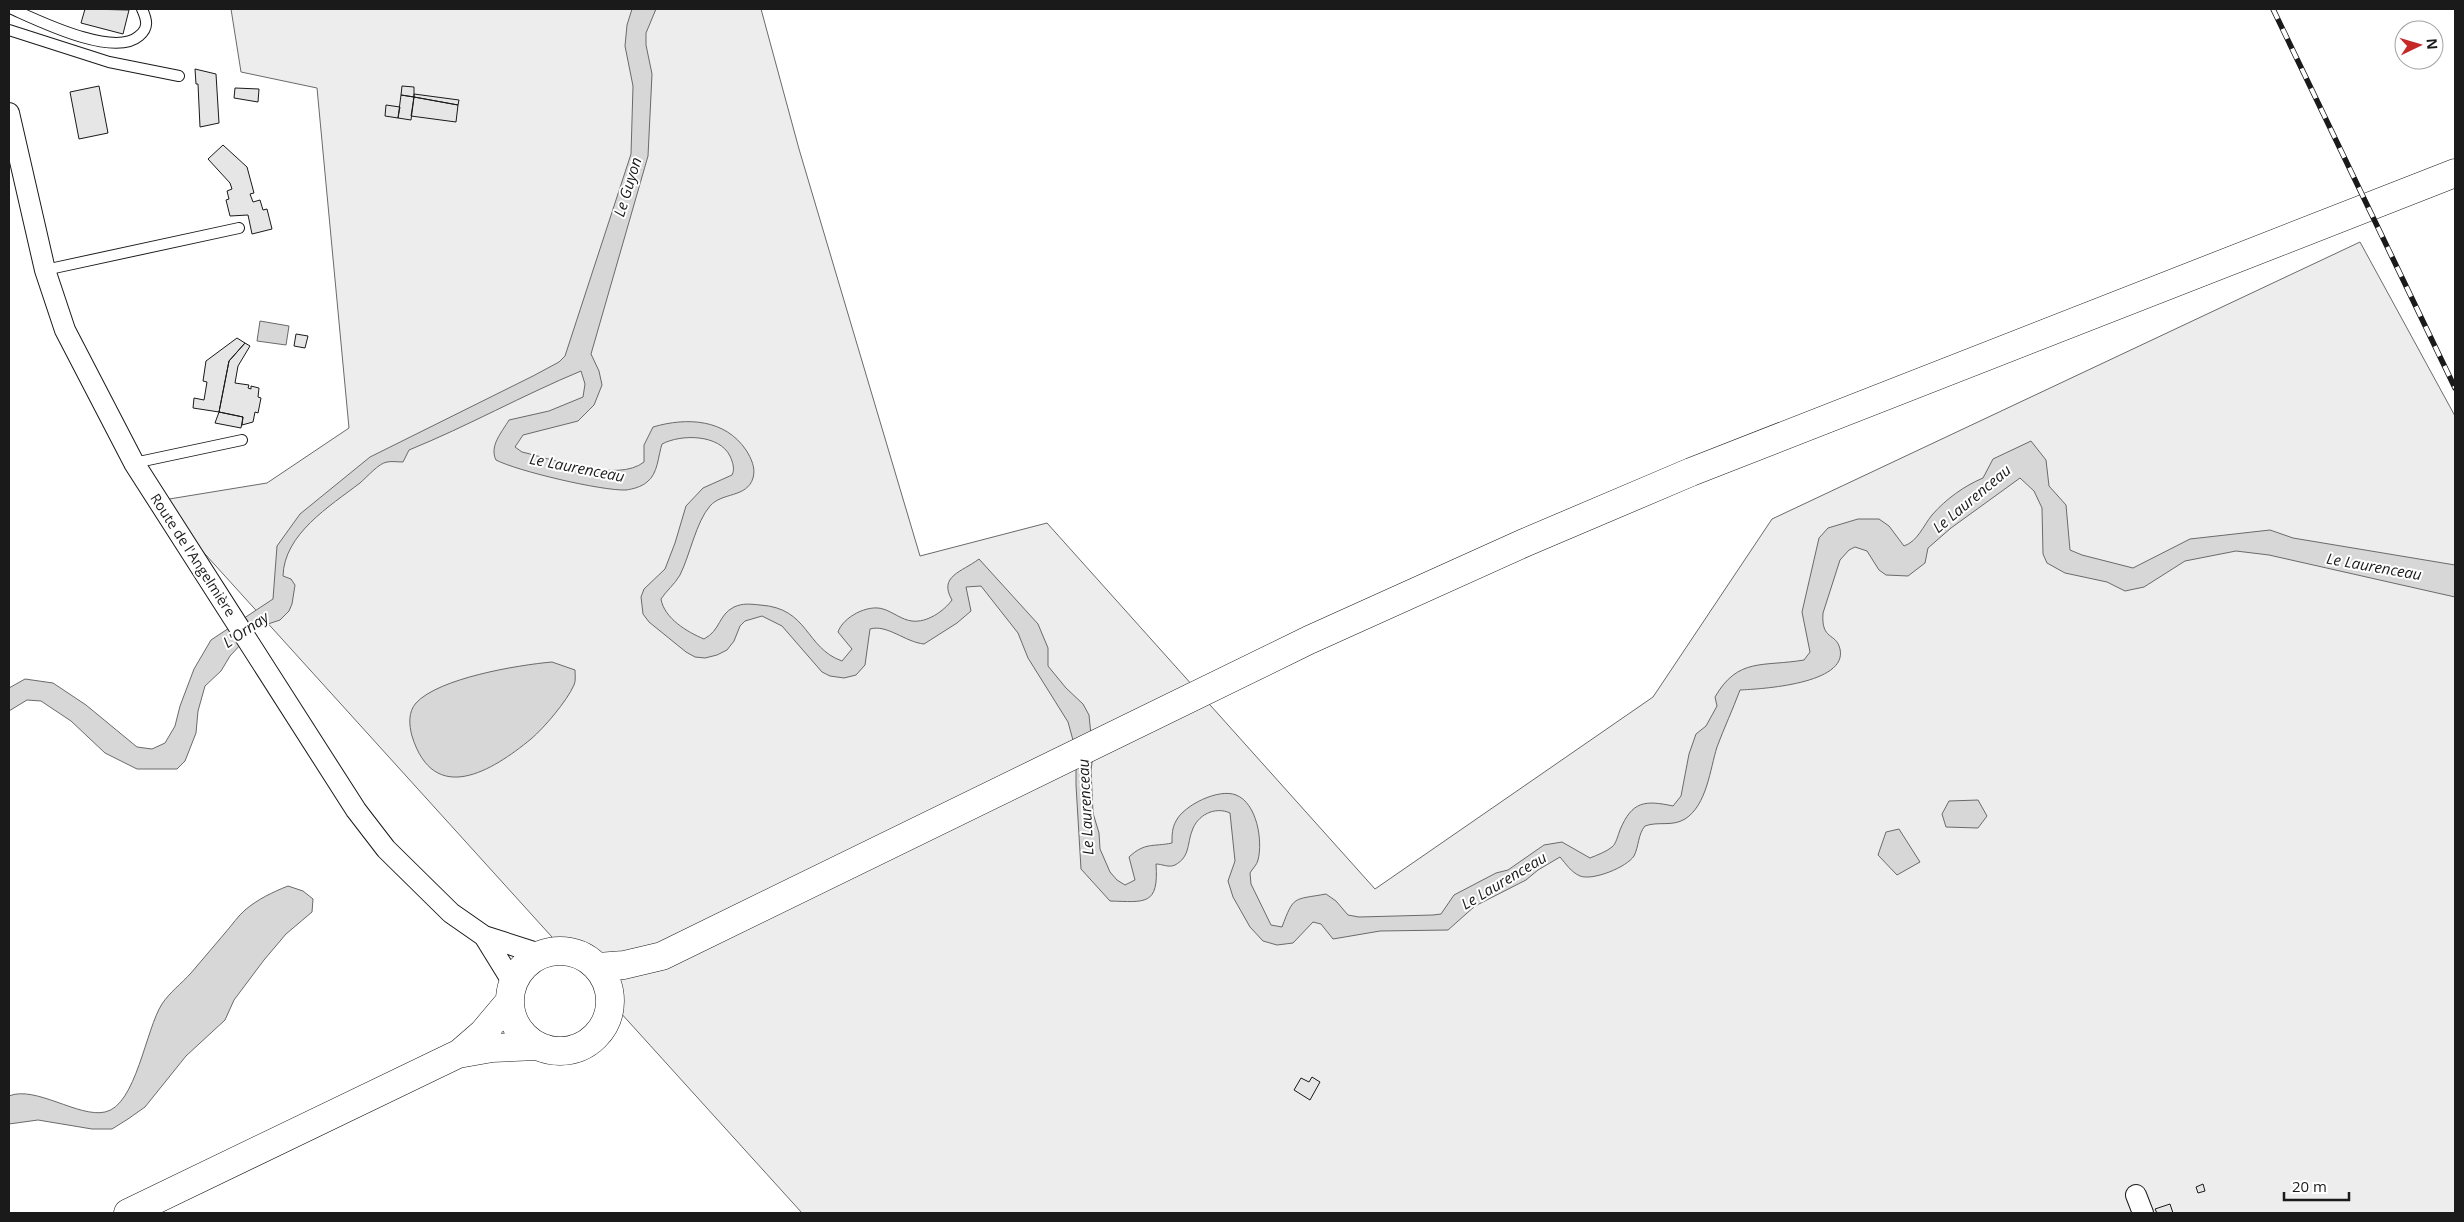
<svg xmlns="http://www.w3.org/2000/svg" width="2464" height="1222" font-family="'Open Sans',sans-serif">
<rect width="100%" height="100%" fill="#fff"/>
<!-- green -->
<path fill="#ededed" stroke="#6a6a6a" d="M 231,9 L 761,9 L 799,149 L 920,556 L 1047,523 L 1375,889 L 1653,697 L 1772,519 L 2360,242 L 2455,416 L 2455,1213 L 2150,1213 L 2144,1188 L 2136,1195 L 2142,1213 L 802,1213 L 157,501 L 267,483 L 349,428 L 317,88 L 241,72 Z"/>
<!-- water -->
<path fill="#d7d7d7" stroke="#6a6a6a" d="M 632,9 L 656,9 L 646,33 L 646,45 L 652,74 L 648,156 L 591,354 L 599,371 L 602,385 L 594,405 L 578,421 L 523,435 L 515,447 L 522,452 C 552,459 618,483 644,462 L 644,445 L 653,427 C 687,417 725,419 746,450 C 751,458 756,468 753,478 C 747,498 722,492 710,506 C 696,522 690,555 680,575 C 675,584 666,591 661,599 C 664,618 687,632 704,639 C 721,630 718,615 734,607 C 743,603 750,604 760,605 C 809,608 805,648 842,661 L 852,649 L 838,632 C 843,617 868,604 883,609 C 893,612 902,620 912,621 C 927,623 944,611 952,600 C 938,576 962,572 979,559 L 1038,624 L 1048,648 L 1048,666 L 1066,688 L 1083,704 L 1089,715 L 1093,756 L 1091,770 L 1093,813 L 1099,833 L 1100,849 L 1110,872 L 1117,880 L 1125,885 L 1135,880 L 1129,857 C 1145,842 1153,847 1172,843 C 1172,835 1172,828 1176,821 C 1184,805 1219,788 1236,795 C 1257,803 1263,841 1258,860 C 1257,865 1252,869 1250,873 L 1251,884 L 1271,925 L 1282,927 C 1294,895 1293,900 1326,894 L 1336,901 L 1348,915 L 1359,917 L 1433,915 L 1441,914 L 1454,895 L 1496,873 L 1508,870 L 1544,845 L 1562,842 L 1590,858 C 1597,855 1606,852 1612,847 C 1616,844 1618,835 1620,830 C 1632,801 1645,800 1673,806 L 1681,796 L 1689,754 L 1696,734 L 1706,726 L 1717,706 L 1715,697 C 1738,657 1763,667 1804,660 L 1810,652 L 1802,612 L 1819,538 L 1828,528 L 1858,519 L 1879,519 L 1889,526 L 1904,546 C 1918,541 1923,526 1932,515 C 1946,499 1964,486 1983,478 L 1993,459 L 2031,441 L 2046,460 L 2049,486 L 2066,505 L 2070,550 L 2082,555 L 2133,568 L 2190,539 L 2270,530 L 2293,538 L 2455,565 L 2455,597 L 2269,555 L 2236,551 L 2185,561 L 2144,587 L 2125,591 L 2107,582 L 2065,573 L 2047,563 L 2043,554 L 2042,508 L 2034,491 L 2020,478 L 1951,528 L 1928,548 L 1925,563 L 1908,576 L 1886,575 L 1879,570 L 1867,551 L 1855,547 L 1849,550 L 1840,560 L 1823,613 C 1821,641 1836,632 1840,649 C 1848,684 1761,689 1740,690 C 1733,709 1724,728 1717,747 C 1710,769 1707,805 1685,819 C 1672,827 1658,821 1645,826 C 1638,834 1639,846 1634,856 C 1627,867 1593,881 1580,876 C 1571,872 1566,864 1560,857 L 1538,870 L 1526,880 L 1475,906 L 1448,930 L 1380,931 L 1333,939 L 1321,924 L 1313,922 L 1293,943 L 1277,945 L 1263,941 L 1250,927 L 1233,897 L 1228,881 L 1235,861 L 1230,813 C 1215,806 1197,815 1192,831 C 1187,844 1190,857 1175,865 C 1169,868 1162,864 1156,864 C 1159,906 1145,902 1110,901 L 1081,869 L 1076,785 L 1076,751 L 1068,722 L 1028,658 L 1018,633 L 981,586 L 966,587 L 971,611 L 957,623 L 924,644 C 905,642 887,624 870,629 L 865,665 L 856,675 L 844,678 L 830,676 L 822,672 L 782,626 L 762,616 L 745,621 L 740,626 L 734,641 L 727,650 L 717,655 L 705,658 L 695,657 L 686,652 L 649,622 L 643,614 L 641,597 L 644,589 L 665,569 L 675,543 L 686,506 L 703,488 L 732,475 C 735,469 733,463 730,456 C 719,434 681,434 662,444 C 658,456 658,474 647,482 C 641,487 633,489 626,490 C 602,491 517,471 496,460 C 489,446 502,432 509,420 L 549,411 L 583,397 L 585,384 L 581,371 C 523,395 468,426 409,450 L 403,462 C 398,462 392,461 387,462 C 379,463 367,477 360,483 C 330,506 284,534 283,576 L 291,579 L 295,585 L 292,604 L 289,611 L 280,620 L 256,628 L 230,656 L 221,671 L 205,686 L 198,711 L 196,733 L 185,761 L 177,769 L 137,769 L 105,753 L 71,721 L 41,701 L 27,700 L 9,711 L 9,688 L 25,679 L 53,683 L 86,705 L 137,747 L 152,749 L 165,743 L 175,726 L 180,706 L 194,669 L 211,640 L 273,599 L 277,546 L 300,514 L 370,457 L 533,376 L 559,362 L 565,356 L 631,154 L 633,86 L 625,46 L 627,25 Z
M 260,321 L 289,326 L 286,345 L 257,341 Z
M 552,662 L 575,670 C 575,675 576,681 574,685 C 567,701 544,728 531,739 C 492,771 434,807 412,736 C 409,725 408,712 416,703 C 439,678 518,665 552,662 Z
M 1978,800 L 1987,816 L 1978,828 L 1946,827 L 1942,814 L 1949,801 Z
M 1899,829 L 1920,862 L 1897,875 L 1878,855 L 1886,832 Z
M 288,886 L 303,891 L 313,899 L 312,912 L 286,934 L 264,960 L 234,1000 L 225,1020 L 186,1056 L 145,1107 L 128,1119 L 112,1129 L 92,1129 L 38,1120 L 9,1124 L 9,1096 C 35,1085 79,1118 105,1112 C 136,1106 146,1028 162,1004 C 169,993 182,983 191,973 C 202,960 214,946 225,933 C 232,925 238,916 245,910 C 258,899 273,892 288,886 Z"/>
<!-- building -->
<path fill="#e6e6e6" stroke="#1a1a1a" d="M 85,9 L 129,10 L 123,34 L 81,23 Z
M 195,69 L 216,74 L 219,123 L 200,127 L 198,84 L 196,84 Z
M 99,86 L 108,133 L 79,139 L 70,92 Z
M 402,86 L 414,87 L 414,97 L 401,95 Z
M 235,88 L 259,89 L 258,102 L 234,98 Z
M 414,94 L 459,100 L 458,105 L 414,97 Z
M 401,95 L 414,97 L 411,120 L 398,118 Z
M 414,97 L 458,105 L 456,122 L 411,116 Z
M 386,105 L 400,107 L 398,118 L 385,116 Z
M 223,145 L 247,167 L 254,193 L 250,194 L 253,202 L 260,200 L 263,210 L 267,209 L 272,229 L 252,234 L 248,215 L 230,216 L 226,200 L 229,199 L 227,191 L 232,189 L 230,183 L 208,159 Z
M 296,334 L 308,336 L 305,348 L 294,346 Z
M 237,338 L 245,343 L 229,361 L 219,412 L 193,408 L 194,398 L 204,400 L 207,382 L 203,381 L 206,361 Z
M 245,343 L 250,346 L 238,366 L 235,383 L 249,385 L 248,388 L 251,389 L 251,386 L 259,388 L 258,397 L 261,398 L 258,413 L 255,412 L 253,422 L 242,425 L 243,417 L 219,412 L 229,361 Z
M 219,412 L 243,417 L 241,428 L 215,423 Z
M 1312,1077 L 1320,1082 L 1310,1100 L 1294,1090 L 1301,1078 L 1309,1082 Z
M 2203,1184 L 2205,1191 L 2198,1193 L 2196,1187 Z
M 2170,1204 L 2173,1213 L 2157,1213 L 2155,1209 Z"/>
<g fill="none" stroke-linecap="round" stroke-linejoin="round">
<!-- lane casing -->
<g stroke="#1a1a1a" stroke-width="12">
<path id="lane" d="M 12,9 C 39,21 114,58 139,36 C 149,28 147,20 142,9
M 9,30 L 109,62 L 179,76
M 45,270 L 239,228
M 134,463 L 242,440"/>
</g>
<!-- street casing -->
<g stroke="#1a1a1a" stroke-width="22">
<path id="street" d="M 9,113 L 45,270 L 65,330 L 134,463 L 356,810 L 386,849 L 451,913 L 484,936 L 540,954
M 484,936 L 513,983
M 2136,1195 L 2143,1213"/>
</g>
<!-- primary casing -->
<g stroke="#1a1a1a" stroke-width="29">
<path id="primary" d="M510 1001a50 50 0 1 1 100 0a50 50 0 1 1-100 0Z
M 598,967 L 624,965 L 662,956 L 1309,640 L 1524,543 L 1691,472 L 2455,173
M 460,1053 L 483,1033 L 509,1002
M 128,1213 L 458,1054 L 492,1048 L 537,1046"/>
</g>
<!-- lane -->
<use href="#lane" stroke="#fff" stroke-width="10"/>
<!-- street -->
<use href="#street" stroke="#fff" stroke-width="20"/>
<!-- primary -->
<use href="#primary" stroke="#fff" stroke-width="28"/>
<!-- rail casing -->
<g stroke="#1a1a1a" stroke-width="5.5">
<path id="rail" d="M 2273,9 L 2455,388"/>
</g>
<!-- rail -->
<use href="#rail" stroke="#fff" stroke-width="4" stroke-dasharray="11" stroke-linecap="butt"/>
</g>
<g text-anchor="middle" stroke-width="4" stroke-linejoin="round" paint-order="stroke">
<!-- street labels -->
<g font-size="14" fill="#1a1a1a" stroke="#fff">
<text transform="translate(193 555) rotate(57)" y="5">Route de l'Angelmière</text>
</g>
<!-- water labels -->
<g font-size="15" font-style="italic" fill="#1a1a1a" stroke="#fff">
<text transform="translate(628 187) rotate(-73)" y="5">Le Guyon</text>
<text transform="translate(577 468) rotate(11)" y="5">Le Laurenceau</text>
<text transform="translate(1972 499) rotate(-40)" y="5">Le Laurenceau</text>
<text transform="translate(2374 567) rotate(10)" y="5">Le Laurenceau</text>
<text transform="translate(246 630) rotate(-34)" y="5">L'Ornay</text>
<text transform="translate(1086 807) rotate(-93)" y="5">Le Laurenceau</text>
<text transform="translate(1504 881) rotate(-31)" y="5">Le Laurenceau</text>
</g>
</g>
<!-- border -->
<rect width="2464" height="1222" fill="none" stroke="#1a1a1a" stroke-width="20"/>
<!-- north arrow -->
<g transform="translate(2419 45) rotate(85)"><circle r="24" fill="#ffffff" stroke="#a3a3a3"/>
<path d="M0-4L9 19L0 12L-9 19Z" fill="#c62828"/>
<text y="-8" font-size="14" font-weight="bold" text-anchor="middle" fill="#1a1a1a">N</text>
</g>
<!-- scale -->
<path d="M2284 1192v8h65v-8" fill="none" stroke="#1a1a1a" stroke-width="2.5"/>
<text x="2292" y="1192" font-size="15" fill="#1a1a1a" stroke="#ffffff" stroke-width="4" paint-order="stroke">20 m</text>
</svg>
